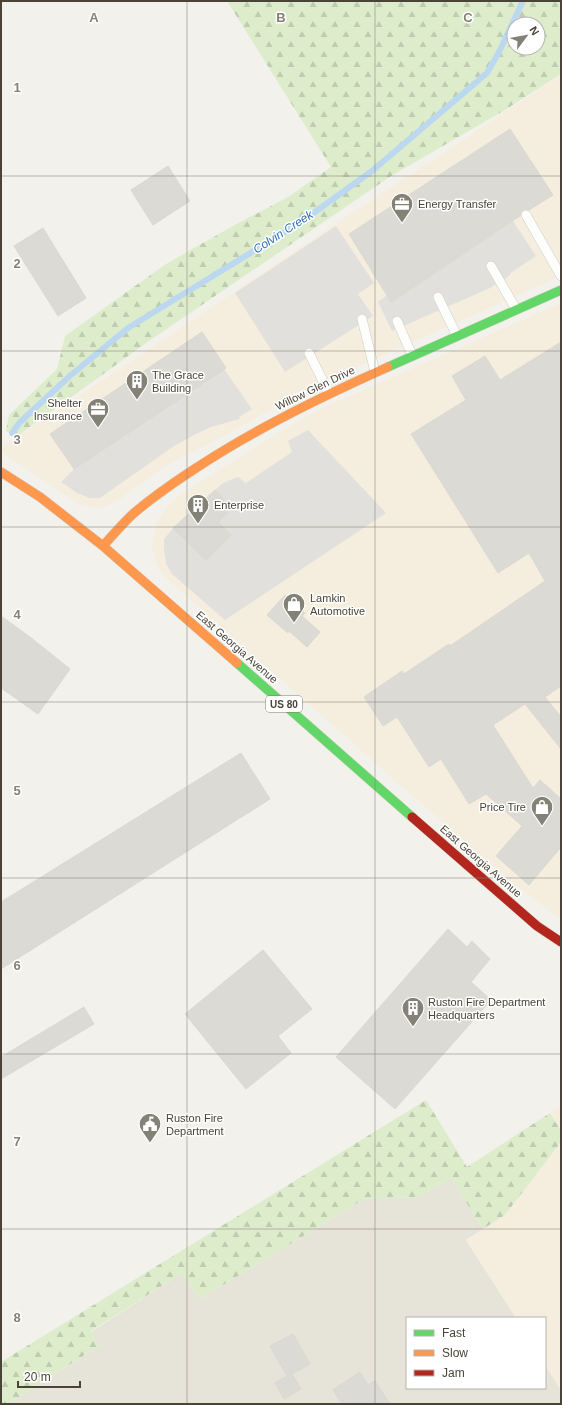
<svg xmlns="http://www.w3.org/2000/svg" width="562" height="1405" font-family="Helvetica,sans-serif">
<defs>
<pattern id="forest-firs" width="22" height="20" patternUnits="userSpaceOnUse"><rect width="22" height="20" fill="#ddedcc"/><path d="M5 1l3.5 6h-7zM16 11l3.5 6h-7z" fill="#bfccb0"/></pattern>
</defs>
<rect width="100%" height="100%" fill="#f2f1ec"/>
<!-- residential -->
<path fill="#e6e3d9" d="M 451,1178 L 483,1229 L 466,1240 L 516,1318 L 407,1318 L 407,1388 L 545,1388 L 545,1365 L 561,1390 L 561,1404 L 8,1404 L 100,1345 L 91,1332 L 182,1273 L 200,1299 L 364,1199 L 420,1197 Z"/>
<!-- commercial -->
<path fill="#f5eedf" d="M 561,75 L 561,276 L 354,368 L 294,397 L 218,439 L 166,466 L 117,501 L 106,506 L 99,508 L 79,504 L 1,452 L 1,448 L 340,221 Z
M 561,303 L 561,919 L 525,893 L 449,828 L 165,577 L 159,569 L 153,553 L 152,542 L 157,522 L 168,506 L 176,498 L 225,466 L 280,432 L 320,409 Z
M 561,1106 L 561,1131 L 550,1113 Z
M 561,1142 L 561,1390 L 545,1365 L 545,1318 L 516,1318 L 466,1240 L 505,1215 Z"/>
<!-- forest -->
<path fill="url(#forest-firs)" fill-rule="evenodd" d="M 227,1 L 561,1 L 561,74 L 505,110 L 391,176 L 149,341 L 16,437 L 6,431 L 9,415 L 57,369 L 65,336 L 166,264 L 231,227 L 288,197 L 331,167 ZM 514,24 L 538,24 L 538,48 L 514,48 Z
M 426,1100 L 467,1167 L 550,1113 L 561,1131 L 561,1142 L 505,1215 L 483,1229 L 451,1178 L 420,1197 L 364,1199 L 200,1299 L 182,1273 L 91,1331 L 100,1345 L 8,1404 L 1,1404 L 1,1362 Z"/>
<!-- parking -->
<path fill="#e1e0dc" d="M 513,221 L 536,256 L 512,272 L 508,277 L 490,288 L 392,331 L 378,302 L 387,295 L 391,301 Z
M 336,226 L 374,283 L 358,294 L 373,316 L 285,372 L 235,293 Z
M 224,369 L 252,409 L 239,417 L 240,419 L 211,427 L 194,435 L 174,446 L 100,498 L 90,498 L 77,493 L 61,482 L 74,469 Z
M 308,430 L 386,513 L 225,620 L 172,574 L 166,564 L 164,548 L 164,539 L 173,528 L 206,560 L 230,535 L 218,522 L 232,508 L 215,490 L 223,483 L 238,477 L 246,483 L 292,452 L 288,441 Z"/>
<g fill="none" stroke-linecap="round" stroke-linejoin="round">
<!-- stream -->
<path stroke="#bcd7f0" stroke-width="6" d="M 12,433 L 20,422 L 71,375 L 128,328 L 301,222 L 372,171 L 487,73 L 499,52 L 523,1"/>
</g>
<!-- building -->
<path fill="#dcdad4" stroke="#dad8d2" d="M 510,129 L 553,195 L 529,210 L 526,209 L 523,210 L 521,212 L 520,216 L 391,302 L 349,234 Z
M 168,166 L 190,201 L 153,225 L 131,190 Z
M 43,228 L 86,298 L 58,316 L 14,246 Z
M 202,332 L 226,368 L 74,469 L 50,434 Z
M 561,342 L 561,686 L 545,697 L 561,717 L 561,749 L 525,704 L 493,725 L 533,788 L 540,780 L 561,799 L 561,847 L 529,885 L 496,856 L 522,826 L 486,794 L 469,804 L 441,759 L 429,767 L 397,717 L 383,726 L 364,697 L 402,671 L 404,674 L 449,644 L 450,646 L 545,581 L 529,553 L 498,573 L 411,434 L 466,400 L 452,376 L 485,356 L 500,380 Z
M 215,490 L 232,508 L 218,522 L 231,535 L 206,560 L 173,528 Z
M 285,595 L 305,613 L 302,616 L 320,632 L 307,647 L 289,631 L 288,633 L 267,615 Z
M 1,616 L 30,637 L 70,669 L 38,714 L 1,688 Z
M 241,753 L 270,799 L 1,969 L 1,902 Z
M 448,929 L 467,947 L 472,941 L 490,959 L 471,982 L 491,1000 L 395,1109 L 336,1057 Z
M 263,950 L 312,1009 L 278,1036 L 291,1053 L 246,1089 L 185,1014 Z
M 84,1007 L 94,1024 L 1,1079 L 1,1057 Z
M 293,1334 L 310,1364 L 292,1374 L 301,1389 L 284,1399 L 275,1383 L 287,1376 L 270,1346 Z
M 360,1372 L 368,1385 L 375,1381 L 390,1404 L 342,1404 L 333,1390 Z"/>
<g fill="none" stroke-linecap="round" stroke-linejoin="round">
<!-- lane casing -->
<g stroke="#d0cfca" stroke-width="10">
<path id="lane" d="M 526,215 L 561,276
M 491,266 L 516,309
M 438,297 L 457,336
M 362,319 L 375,372
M 397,321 L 412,355
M 309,353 L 329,393"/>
</g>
<!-- fast casing -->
<g stroke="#d2cfc3" stroke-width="10">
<path id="fast" d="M 388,367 L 561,290
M 237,663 L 412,817"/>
</g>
<!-- slow casing -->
<g stroke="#d2cfc3" stroke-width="10">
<path id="slow" d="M 1,472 L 40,497 L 103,546 L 237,663
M 103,546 C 113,535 123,523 134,513 C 153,497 173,483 193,470 C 255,429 321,397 388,367"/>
</g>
<!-- jam casing -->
<g stroke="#d2cfc3" stroke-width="10">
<path id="jam" d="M 412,817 L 537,926 L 561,942"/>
</g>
<!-- lane -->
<use href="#lane" stroke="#fdfdfc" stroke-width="9"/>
<!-- fast -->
<use href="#fast" stroke="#63d668" stroke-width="9"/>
<!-- slow -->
<use href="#slow" stroke="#ff974d" stroke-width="9"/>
<!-- jam -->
<use href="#jam" stroke="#b3261e" stroke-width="9"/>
</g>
<!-- grid -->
<path fill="none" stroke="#848176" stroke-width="1" stroke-opacity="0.55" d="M 187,1 L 187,1404M 375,1 L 375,1404M 1,176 L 561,176M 1,351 L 561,351M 1,527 L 561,527M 1,702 L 561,702M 1,878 L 561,878M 1,1054 L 561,1054M 1,1229 L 561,1229"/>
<!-- icons -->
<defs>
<g id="office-pin" transform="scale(1.15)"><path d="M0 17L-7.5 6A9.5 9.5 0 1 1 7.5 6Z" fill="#848176" stroke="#fff"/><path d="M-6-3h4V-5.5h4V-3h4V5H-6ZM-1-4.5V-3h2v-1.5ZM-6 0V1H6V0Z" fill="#fff"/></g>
<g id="building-pin" transform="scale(1.15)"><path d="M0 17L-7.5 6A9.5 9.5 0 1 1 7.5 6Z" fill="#848176" stroke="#fff"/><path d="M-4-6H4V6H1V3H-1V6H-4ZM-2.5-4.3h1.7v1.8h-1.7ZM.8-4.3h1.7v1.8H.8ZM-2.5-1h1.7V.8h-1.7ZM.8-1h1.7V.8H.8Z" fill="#fff"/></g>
<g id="shop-pin" transform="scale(1.15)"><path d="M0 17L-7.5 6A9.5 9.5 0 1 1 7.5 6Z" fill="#848176" stroke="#fff"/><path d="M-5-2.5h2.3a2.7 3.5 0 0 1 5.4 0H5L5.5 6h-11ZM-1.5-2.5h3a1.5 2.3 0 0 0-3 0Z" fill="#fff"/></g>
<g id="civic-pin" transform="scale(1.15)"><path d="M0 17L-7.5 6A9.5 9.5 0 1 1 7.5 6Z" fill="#848176" stroke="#fff"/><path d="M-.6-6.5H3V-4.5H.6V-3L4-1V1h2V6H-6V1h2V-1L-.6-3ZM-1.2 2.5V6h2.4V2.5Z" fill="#fff"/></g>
</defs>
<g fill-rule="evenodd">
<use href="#office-pin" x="402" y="204"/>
<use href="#building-pin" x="137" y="381"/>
<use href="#office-pin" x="98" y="409"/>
<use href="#building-pin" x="198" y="505"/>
<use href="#shop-pin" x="294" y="604"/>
<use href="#shop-pin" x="542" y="807"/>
<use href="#building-pin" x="413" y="1008"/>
<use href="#civic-pin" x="150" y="1124"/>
</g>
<g text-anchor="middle" stroke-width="3" stroke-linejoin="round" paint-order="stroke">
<!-- shield labels -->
<rect fill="#fff" stroke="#807c73" stroke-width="1" x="266" y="696" width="36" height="16" rx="3"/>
<g font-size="10" font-weight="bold" fill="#494437">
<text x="284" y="708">US 80</text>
</g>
<!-- poi labels -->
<g font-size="11" fill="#494437" stroke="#fff" text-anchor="start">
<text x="418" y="208">Energy Transfer</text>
<text x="152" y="379">The Grace<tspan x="152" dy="13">Building</tspan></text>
<text x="82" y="407" text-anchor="end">Shelter<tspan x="82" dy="13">Insurance</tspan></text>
<text x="214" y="509">Enterprise</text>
<text x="310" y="602">Lamkin<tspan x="310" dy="13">Automotive</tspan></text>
<text x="526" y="811" text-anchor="end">Price Tire</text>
<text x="428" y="1006">Ruston Fire Department<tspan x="428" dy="13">Headquarters</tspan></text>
<text x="166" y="1122">Ruston Fire<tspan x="166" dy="13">Department</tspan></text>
</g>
<!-- street labels -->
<g font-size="11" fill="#494437" stroke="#fff">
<text transform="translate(315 388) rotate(-26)" y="4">Willow Glen Drive</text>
<text transform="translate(237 647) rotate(41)" y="4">East Georgia Avenue</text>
<text transform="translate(481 861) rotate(41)" y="4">East Georgia Avenue</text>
</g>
<!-- water labels -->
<g font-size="12" font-style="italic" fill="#2d72b8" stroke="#fff">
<text transform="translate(283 232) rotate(-33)" y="4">Colvin Creek</text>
</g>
</g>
<g font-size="13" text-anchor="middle" font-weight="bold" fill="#848176" stroke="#fff" stroke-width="3" stroke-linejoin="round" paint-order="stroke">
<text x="94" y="22">A</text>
<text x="281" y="22">B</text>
<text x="468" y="22">C</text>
<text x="17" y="92">1</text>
<text x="17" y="268">2</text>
<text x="17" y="444">3</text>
<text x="17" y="619">4</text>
<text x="17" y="795">5</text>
<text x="17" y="970">6</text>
<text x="17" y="1146">7</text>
<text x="17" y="1322">8</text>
</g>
<!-- border -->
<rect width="562" height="1405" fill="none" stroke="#494437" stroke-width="4"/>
<!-- legend -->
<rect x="406" y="1317" width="140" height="72" fill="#ffffff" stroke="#b6b4af"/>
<rect x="414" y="1330" width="20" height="6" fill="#63d668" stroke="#b6b4af"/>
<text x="442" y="1337" font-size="12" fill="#494437">Fast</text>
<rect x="414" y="1350" width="20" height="6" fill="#ff974d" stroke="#b6b4af"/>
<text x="442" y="1357" font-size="12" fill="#494437">Slow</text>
<rect x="414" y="1370" width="20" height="6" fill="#b3261e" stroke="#b6b4af"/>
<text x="442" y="1377" font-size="12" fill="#494437">Jam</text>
<!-- north arrow -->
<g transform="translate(526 36) rotate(58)"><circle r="19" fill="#ffffff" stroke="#b6b4af"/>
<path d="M0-3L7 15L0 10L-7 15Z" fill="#848176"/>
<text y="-6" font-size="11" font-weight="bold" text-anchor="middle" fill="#494437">N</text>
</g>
<!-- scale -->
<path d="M18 1381v6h62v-6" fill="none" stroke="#494437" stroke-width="2"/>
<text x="24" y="1381" font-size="12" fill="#494437" stroke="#ffffff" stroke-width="3" paint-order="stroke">20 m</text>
</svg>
